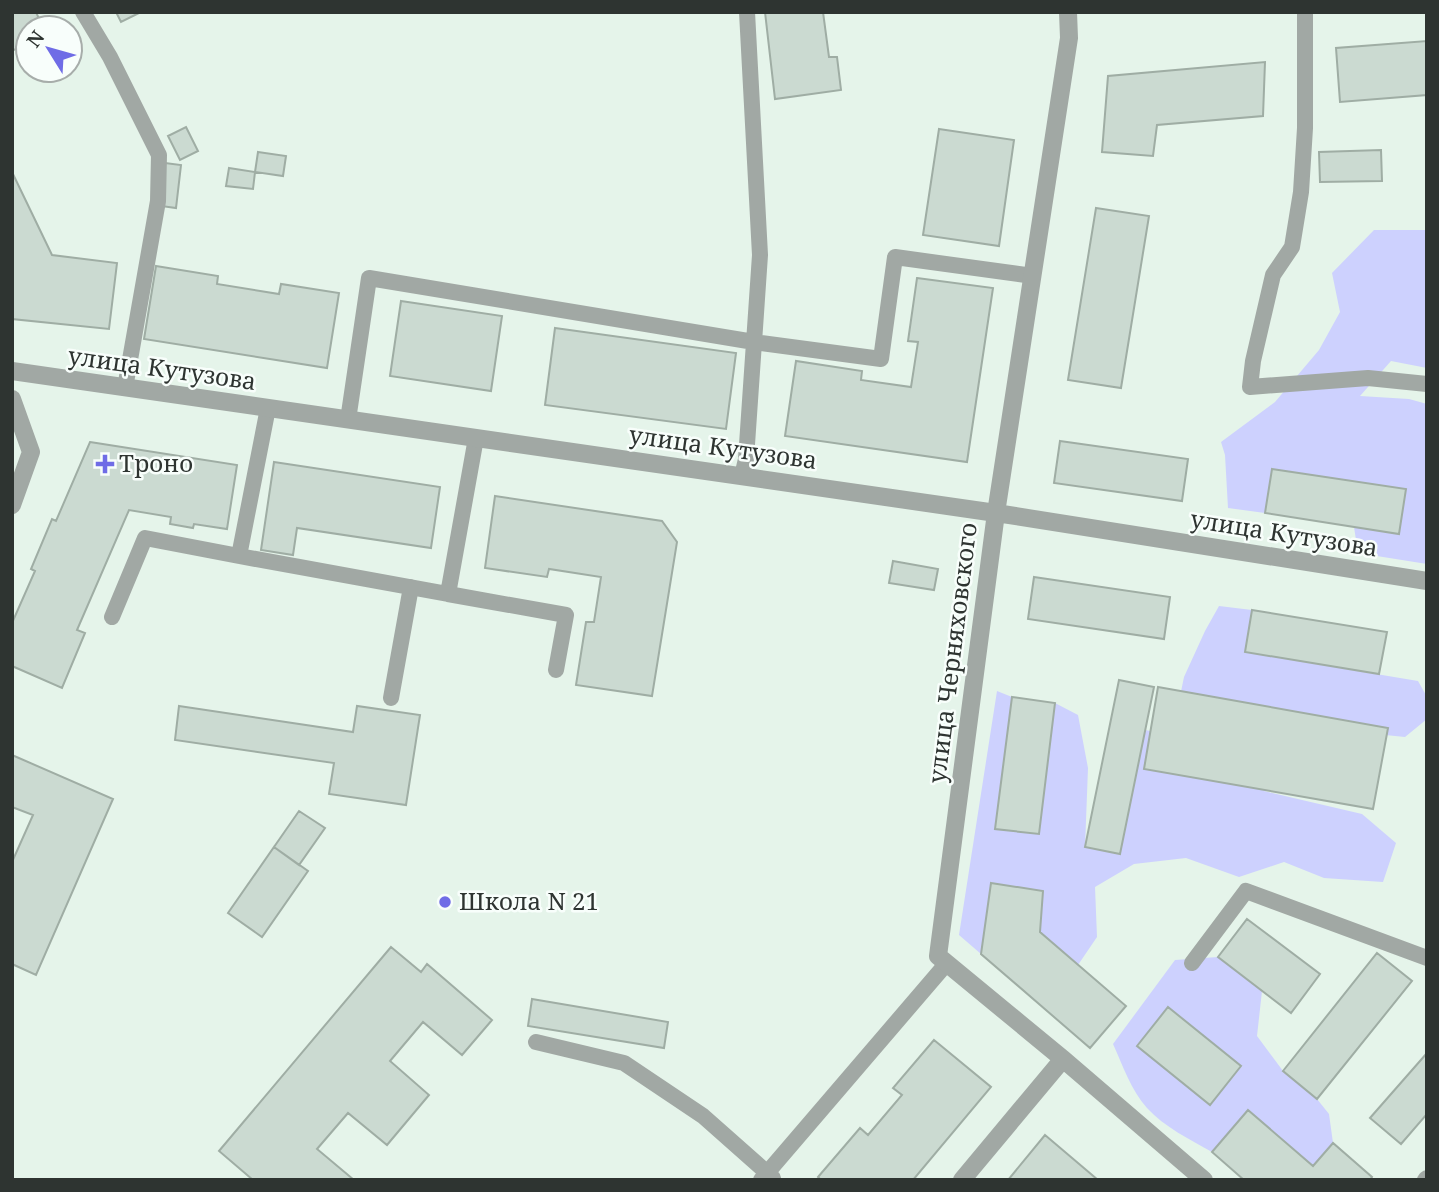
<svg xmlns="http://www.w3.org/2000/svg" width="1439" height="1192" font-family="'Noto Serif',serif">
<rect width="100%" height="100%" fill="#e5f4ea"/>
<!-- green -->
<path fill="#cdd1fe" fill-rule="evenodd" d="M 1374,230 L 1427,230 L 1427,368 L 1391,361 L 1360,396 L 1409,399 L 1427,404 L 1427,564 L 1358,553 L 1354,527 L 1399,534 L 1406,489 L 1272,469 L 1265,513 L 1228,508 L 1225,455 L 1221,442 L 1275,402 L 1319,350 L 1340,312 L 1332,273 Z
M 1219,606 L 1252,610 L 1245,652 L 1418,681 L 1427,697 L 1427,719 L 1405,737 L 1326,729 L 1250,756 L 1264,791 L 1362,814 L 1396,843 L 1383,882 L 1324,878 L 1284,862 L 1239,877 L 1186,858 L 1134,864 L 1095,887 L 1097,937 L 1078,965 L 1040,932 L 1042,891 L 991,883 L 981,954 L 959,935 L 997,691 L 1012,697 L 995,828 L 1039,834 L 1055,703 L 1078,715 L 1088,768 L 1085,847 L 1120,854 L 1145,730 L 1172,735 L 1184,677 L 1205,631 Z
M 1218,957 L 1262,991 L 1257,1036 L 1283,1071 L 1317,1099 L 1329,1114 L 1333,1143 L 1313,1166 L 1248,1111 L 1212,1152 C 1191,1140 1164,1127 1147,1108 C 1131,1090 1123,1066 1113,1044 L 1175,960 ZM 1168,1007 L 1241,1066 L 1210,1105 L 1137,1046 Z"/>
<!-- building -->
<path fill="#cbdad1" stroke="#9fada4" stroke-width="2" d="M 12,12 L 36,12 L 43,28 L 28,28 L 28,43 L 12,51 Z
M 116,12 L 141,12 L 121,22 Z
M 765,12 L 823,12 L 829,57 L 837,57 L 841,90 L 775,99 Z
M 1427,41 L 1427,95 L 1340,102 L 1336,48 Z
M 1265,62 L 1263,116 L 1157,125 L 1153,156 L 1102,152 L 1108,76 Z
M 186,127 L 198,151 L 180,160 L 168,136 Z
M 939,129 L 1014,140 L 999,246 L 923,235 Z
M 1381,150 L 1382,181 L 1320,182 L 1319,152 Z
M 258,152 L 286,156 L 283,176 L 255,172 Z
M 165,163 L 181,165 L 176,208 L 161,206 Z
M 229,168 L 255,172 L 253,189 L 226,186 Z
M 12,172 L 52,255 L 117,263 L 109,329 L 12,319 Z
M 1096,208 L 1149,216 L 1121,388 L 1068,380 Z
M 156,266 L 218,276 L 217,284 L 279,294 L 281,284 L 339,293 L 327,368 L 144,339 Z
M 917,278 L 993,288 L 967,462 L 785,436 L 796,361 L 862,371 L 861,380 L 911,387 L 918,342 L 908,341 Z
M 401,301 L 502,316 L 491,391 L 390,376 Z
M 555,328 L 736,353 L 726,429 L 545,405 Z
M 1060,441 L 1188,459 L 1182,501 L 1054,483 Z
M 90,442 L 237,465 L 227,529 L 194,524 L 193,528 L 170,524 L 171,517 L 129,510 L 77,630 L 85,633 L 62,688 L 12,666 L 12,623 L 35,571 L 31,569 L 52,519 L 56,521 Z
M 274,462 L 440,487 L 431,548 L 297,528 L 293,555 L 261,550 Z
M 1272,469 L 1406,489 L 1399,534 L 1265,513 Z
M 495,496 L 662,521 L 677,542 L 652,696 L 576,685 L 586,622 L 594,622 L 601,577 L 549,569 L 547,577 L 485,568 Z
M 893,561 L 938,569 L 934,590 L 889,583 Z
M 1034,577 L 1170,597 L 1164,639 L 1028,619 Z
M 1252,610 L 1387,632 L 1379,674 L 1245,652 Z
M 1119,680 L 1154,687 L 1120,854 L 1085,847 Z
M 1158,687 L 1388,728 L 1373,809 L 1144,769 Z
M 1012,697 L 1055,703 L 1039,834 L 995,829 Z
M 179,706 L 353,732 L 357,706 L 420,715 L 406,805 L 329,794 L 334,763 L 175,740 Z
M 12,755 L 113,799 L 36,975 L 12,964 L 12,862 L 33,815 L 12,807 Z
M 299,811 L 325,828 L 299,865 L 274,847 Z
M 274,847 L 308,871 L 262,937 L 228,913 Z
M 991,883 L 1043,891 L 1040,932 L 1126,1006 L 1090,1048 L 981,954 Z
M 1247,919 L 1320,974 L 1291,1013 L 1218,957 Z
M 391,947 L 421,972 L 427,964 L 492,1020 L 462,1055 L 423,1022 L 390,1061 L 429,1095 L 387,1145 L 348,1113 L 317,1149 L 354,1180 L 253,1180 L 219,1151 Z
M 1377,953 L 1412,981 L 1317,1099 L 1283,1071 Z
M 532,999 L 668,1022 L 664,1048 L 528,1026 Z
M 1168,1007 L 1241,1066 L 1210,1105 L 1137,1046 Z
M 934,1040 L 991,1087 L 913,1180 L 821,1180 L 818,1177 L 860,1128 L 868,1135 L 902,1095 L 893,1088 Z
M 1427,1053 L 1427,1114 L 1401,1144 L 1370,1118 Z
M 1248,1110 L 1313,1166 L 1333,1143 L 1372,1177 L 1370,1180 L 1244,1180 L 1212,1152 Z
M 1045,1135 L 1098,1180 L 1008,1180 Z"/>
<g fill="none" stroke-linecap="round" stroke-linejoin="round">
<!-- service -->
<path stroke="#a1a8a4" stroke-width="16" d="M 83,12 L 110,57 L 159,155 L 158,201 L 125,388
M 1305,12 L 1305,128 L 1301,192 L 1292,247 L 1273,275 L 1253,361 L 1250,387 L 1368,378 L 1427,384
M 348,420 L 369,278 L 754,342 L 881,359 L 895,257 L 1033,276
M 742,476 L 746,459 L 760,255 L 747,12
M 239,556 L 448,594 L 476,438
M 448,594 L 566,615 L 556,670
M 112,617 L 145,538 L 239,556 L 268,408
M 391,698 L 411,587
M 1192,963 L 1246,891 L 1427,958
M 536,1042 L 624,1063 L 703,1116 L 773,1178
M 761,1180 L 947,963"/>
<!-- minor -->
<path stroke="#a1a8a4" stroke-width="18" d="M 1068,12 L 1069,38 L 996,513 L 938,956 L 1063,1059 L 1204,1180
M 12,371 L 996,513 L 1427,581
M 962,1180 L 1063,1059
M 1426,1180 L 1427,1179"/>
<!-- tertiary -->
<path stroke="#a1a8a4" stroke-width="18" d="M 12,399 L 31,452 L 12,505"/>
</g>
<!-- markers -->
<g fill="#6f6ce6" stroke="#f8fefb" stroke-width="2.5">
<path d="M101.5 453.5h7v7h7v7h-7v7h-7v-7h-7v-7h7z"/>
<circle cx="445" cy="902" r="7"/>
</g>
<g text-anchor="middle" stroke-width="5" stroke-linejoin="round" paint-order="stroke">
<!-- street labels -->
<g font-size="24" fill="#2e3431" stroke="#f8fefb">
<text transform="translate(162 369) rotate(8)" y="8">улица Кутузова</text>
<text transform="translate(723 448) rotate(8)" y="8">улица Кутузова</text>
<text transform="translate(1284 534) rotate(9)" y="8">улица Кутузова</text>
<text transform="translate(953 653) rotate(-83)" y="8">улица Черняховского</text>
</g>
<!-- poi labels -->
<g font-size="24" fill="#2e3431" stroke="#f8fefb" text-anchor="start">
<text x="119" y="472">Троно</text>
<text x="459" y="910">Школа N 21</text>
</g>
</g>
<!-- border -->
<rect width="1439" height="1192" fill="none" stroke="#2e3431" stroke-width="28"/>
<!-- north arrow -->
<g transform="translate(49 49) rotate(307)"><circle r="33" fill="#f8fefb" stroke="#a7adaa" stroke-width="2"/>
<path d="M0-5L12 26L0 18L-12 26Z" fill="#6f6ce6"/>
<text y="-10" font-size="19" font-weight="bold" text-anchor="middle" fill="#2e3431">N</text>
</g>
</svg>
